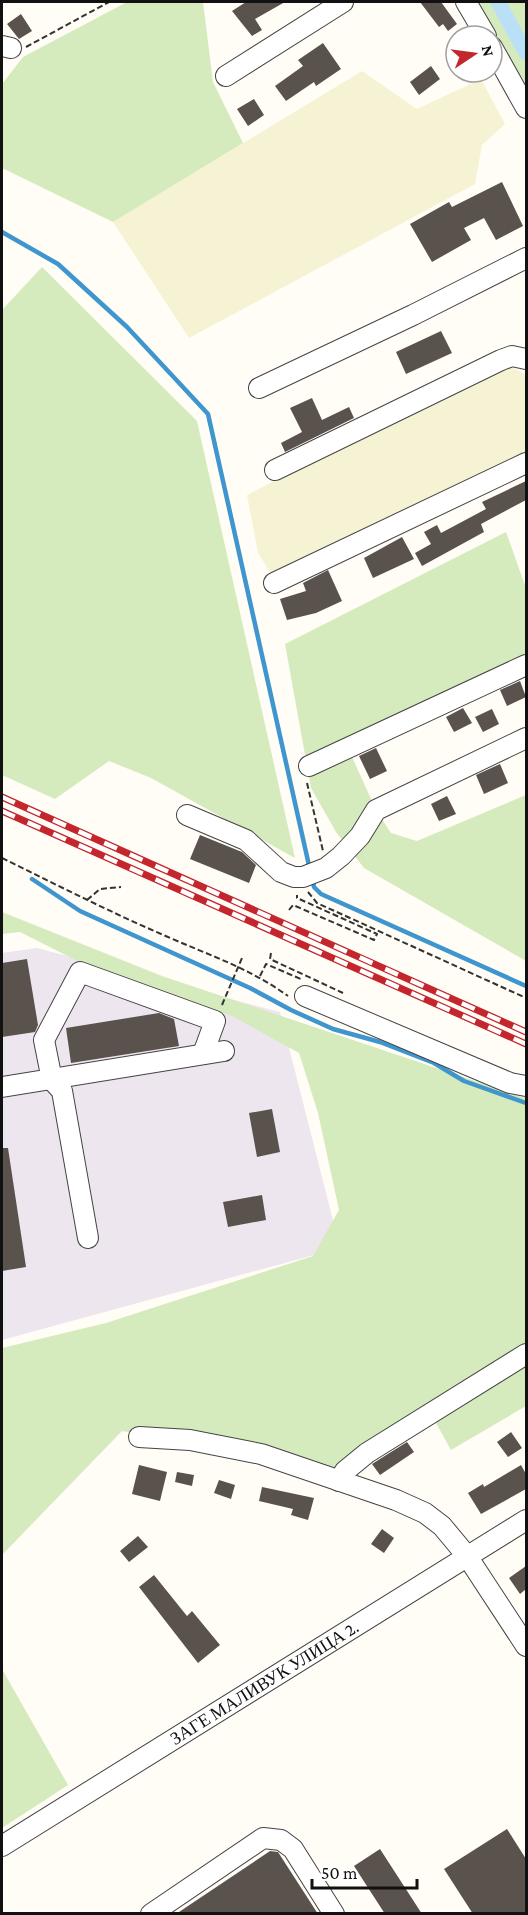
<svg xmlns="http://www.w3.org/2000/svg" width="528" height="1915" font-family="'Crimson Pro',serif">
<rect width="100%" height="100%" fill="#fffdf5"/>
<!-- industrial -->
<path fill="#eee6ef" d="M 37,948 L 280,1012 L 340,1248 L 2,1340 L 2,953 Z"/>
<!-- farmland -->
<path fill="#f6f3d4" d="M 362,71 L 417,109 L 481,79 L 505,124 L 482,145 L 475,184 L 189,338 L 113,222 Z
M 506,364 L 526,375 L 526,455 L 273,577 L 258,553 L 247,495 Z"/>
<!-- green -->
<path fill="#d5ebbd" d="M 127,2 L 203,2 L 213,82 L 243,143 L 113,222 L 2,168 L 2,84 L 23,57 Z
M 466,2 L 526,2 L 526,108 Z
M 42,267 L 197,421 L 295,858 L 151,778 L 109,761 L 55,799 L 2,775 L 2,310 Z
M 506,532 L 526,588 L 526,665 L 348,748 L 376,810 L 391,833 L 417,841 L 526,795 L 526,961 L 364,868 L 336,832 L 311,788 L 285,644 Z
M 2,912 L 162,976 L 526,1098 L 526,1406 L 451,1450 L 431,1414 L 339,1481 L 261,1454 L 122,1431 L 2,1555 L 2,1348 L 106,1323 L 313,1256 L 339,1210 L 318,1113 L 299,1053 L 232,1016 L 115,980 L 20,932 L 2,934 Z
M 2,1669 L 68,1785 L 2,1828 Z"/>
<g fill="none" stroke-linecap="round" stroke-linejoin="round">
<!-- stream -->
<path stroke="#3f96cf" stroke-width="4.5" d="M 2,232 L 58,264 L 127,327 L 208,414 L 310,870
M 312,878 L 314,887 L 321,894 L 526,986
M 32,879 L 80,911 L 250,988 L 291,1010 L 333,1029 L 380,1042 L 434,1063 L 464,1081 L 526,1103"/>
<!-- canal -->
<path stroke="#b9e0f7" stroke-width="15" d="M 498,2 L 526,53"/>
</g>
<!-- building -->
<path fill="#5a524d" d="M 246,2 L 285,2 L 255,19 L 262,30 L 252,36 L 232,11 Z
M 420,2 L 441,2 L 457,24 L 448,31 L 443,24 L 439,27 Z
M 21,14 L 32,31 L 19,39 L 7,24 Z
M 323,43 L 341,69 L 316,86 L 314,82 L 286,101 L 275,86 L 303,66 L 298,60 Z
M 431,66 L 440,79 L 419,95 L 410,82 Z
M 254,99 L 264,115 L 248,126 L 237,109 Z
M 502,182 L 523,226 L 496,240 L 484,218 L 464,228 L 471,240 L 432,262 L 410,224 L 449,202 L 452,207 Z
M 441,331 L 452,353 L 406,374 L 396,352 Z
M 312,398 L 322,420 L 349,407 L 354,418 L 285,452 L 281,443 L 302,432 L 290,408 Z
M 526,481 L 526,500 L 481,524 L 484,532 L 422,566 L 415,553 L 431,544 L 424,532 L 437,525 L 441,533 L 486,509 L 482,502 Z
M 402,537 L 414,559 L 373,578 L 364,558 Z
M 328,570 L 342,601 L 316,613 L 287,620 L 280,599 L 306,591 L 303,583 Z
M 520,681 L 526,697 L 507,706 L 500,690 Z
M 463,708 L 472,723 L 454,732 L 446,717 Z
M 492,709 L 499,724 L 483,732 L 475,717 Z
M 376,748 L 387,771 L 370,779 L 359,756 Z
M 500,764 L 508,783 L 484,794 L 476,775 Z
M 447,796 L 456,814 L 439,821 L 431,804 Z
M 200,835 L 242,852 L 256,865 L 249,883 L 190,859 Z
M 27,959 L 38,1025 L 35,1032 L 2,1037 L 2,963 Z
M 159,1013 L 174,1019 L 179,1046 L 71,1063 L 66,1028 Z
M 272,1109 L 280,1152 L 257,1157 L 249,1113 Z
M 2,1148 L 8,1148 L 26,1267 L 2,1271 Z
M 262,1195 L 266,1220 L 228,1227 L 223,1202 Z
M 511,1432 L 522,1448 L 508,1457 L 497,1442 Z
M 407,1442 L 414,1452 L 380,1475 L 372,1464 Z
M 139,1465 L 167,1472 L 160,1501 L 132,1494 Z
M 521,1465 L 526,1474 L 526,1489 L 481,1514 L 468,1493 L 483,1484 L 484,1487 Z
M 177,1472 L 194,1475 L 192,1486 L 175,1482 Z
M 219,1480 L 235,1485 L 231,1499 L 214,1493 Z
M 262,1487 L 314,1498 L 308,1520 L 291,1515 L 293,1509 L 259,1501 Z
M 382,1529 L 394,1538 L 384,1553 L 371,1544 Z
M 138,1536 L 148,1547 L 129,1562 L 120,1551 Z
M 526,1566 L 526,1589 L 520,1594 L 509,1578 Z
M 154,1575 L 187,1616 L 192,1611 L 220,1645 L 198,1663 L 139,1587 Z
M 507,1829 L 526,1859 L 526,1914 L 473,1914 L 444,1869 Z
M 380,1849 L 422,1914 L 385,1914 L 354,1866 Z
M 270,1851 L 278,1852 L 318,1914 L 176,1914 Z"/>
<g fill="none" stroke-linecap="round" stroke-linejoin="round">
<!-- minor casing -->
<g stroke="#444" stroke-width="22">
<g id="minor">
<path d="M 466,2 L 486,36"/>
<path d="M 2,46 L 11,48"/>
<path d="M 492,47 L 526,108"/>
<path d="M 226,76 L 343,2"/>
<path d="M 259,388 L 413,315 L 526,258"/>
<path d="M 275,470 L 501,360 L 512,356 L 526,359"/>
<path d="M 274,583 L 526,463"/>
<path d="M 309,766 L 526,665"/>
<path d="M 187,815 L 246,840 L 281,872 L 294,877 L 303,877 L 326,868 L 341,856 L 360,836 L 376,810 L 526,738"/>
<path d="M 305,996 L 510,1083 L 526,1086"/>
<path d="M 52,1080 L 44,1040 L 80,972 L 215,1021 L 203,1054"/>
<path d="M 52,1080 L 62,1091 L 88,1238"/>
<path d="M 2,1087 L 224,1051"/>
<path d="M 139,1437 L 190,1440 L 261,1454 L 396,1500 L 425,1513 L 442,1526 L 467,1556 L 526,1646"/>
<path d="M 339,1481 L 345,1471 L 367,1453 L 526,1354"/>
<path id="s1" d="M 2,1846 L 526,1520"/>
<path d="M 151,1914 L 263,1838 L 281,1840 L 293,1849 L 334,1914"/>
</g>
</g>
<!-- path -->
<path stroke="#333" stroke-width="2" stroke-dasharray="6 3" stroke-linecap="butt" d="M 26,47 L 109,2
M 307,783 L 323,851
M 2,858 C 57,885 112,913 168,937 C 211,956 249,968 288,996
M 308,892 L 317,903 L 526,998
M 87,900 L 100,889 L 121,887
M 289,910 L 293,905 L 374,940 L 377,934 L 297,898 L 297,895
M 271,953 L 270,959 L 343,993
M 260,976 L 266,964 L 303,980
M 222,1005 L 242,958"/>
<!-- minor -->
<use href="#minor" stroke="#fff" stroke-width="20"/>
<!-- rail casing -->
<g stroke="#c4262e" stroke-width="7">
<path id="rail" d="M 2,797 L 526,1032
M 2,811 L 526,1044"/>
</g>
<!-- rail -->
<use href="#rail" stroke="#fff" stroke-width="4.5" stroke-dasharray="14" stroke-linecap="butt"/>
</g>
<g text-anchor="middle" stroke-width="6" stroke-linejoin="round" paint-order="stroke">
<!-- street labels -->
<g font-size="18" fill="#111" stroke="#fff">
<text dy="6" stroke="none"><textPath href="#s1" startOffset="309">ЗАГЕ МАЛИВУК УЛИЦА 2.</textPath></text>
</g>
</g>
<!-- border -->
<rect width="528" height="1915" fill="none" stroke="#111111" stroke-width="6"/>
<!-- north arrow -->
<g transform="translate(474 54) rotate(77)"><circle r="28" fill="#ffffff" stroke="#a0a0a0" stroke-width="1.5"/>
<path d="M0-4.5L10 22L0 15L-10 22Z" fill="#c4262e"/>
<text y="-9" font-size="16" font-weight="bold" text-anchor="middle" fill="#111111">N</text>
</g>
<!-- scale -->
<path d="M312 1879v9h105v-9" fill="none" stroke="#111111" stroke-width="3"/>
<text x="321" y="1879" font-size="18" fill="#111111" stroke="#ffffff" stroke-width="4.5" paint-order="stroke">50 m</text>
</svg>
